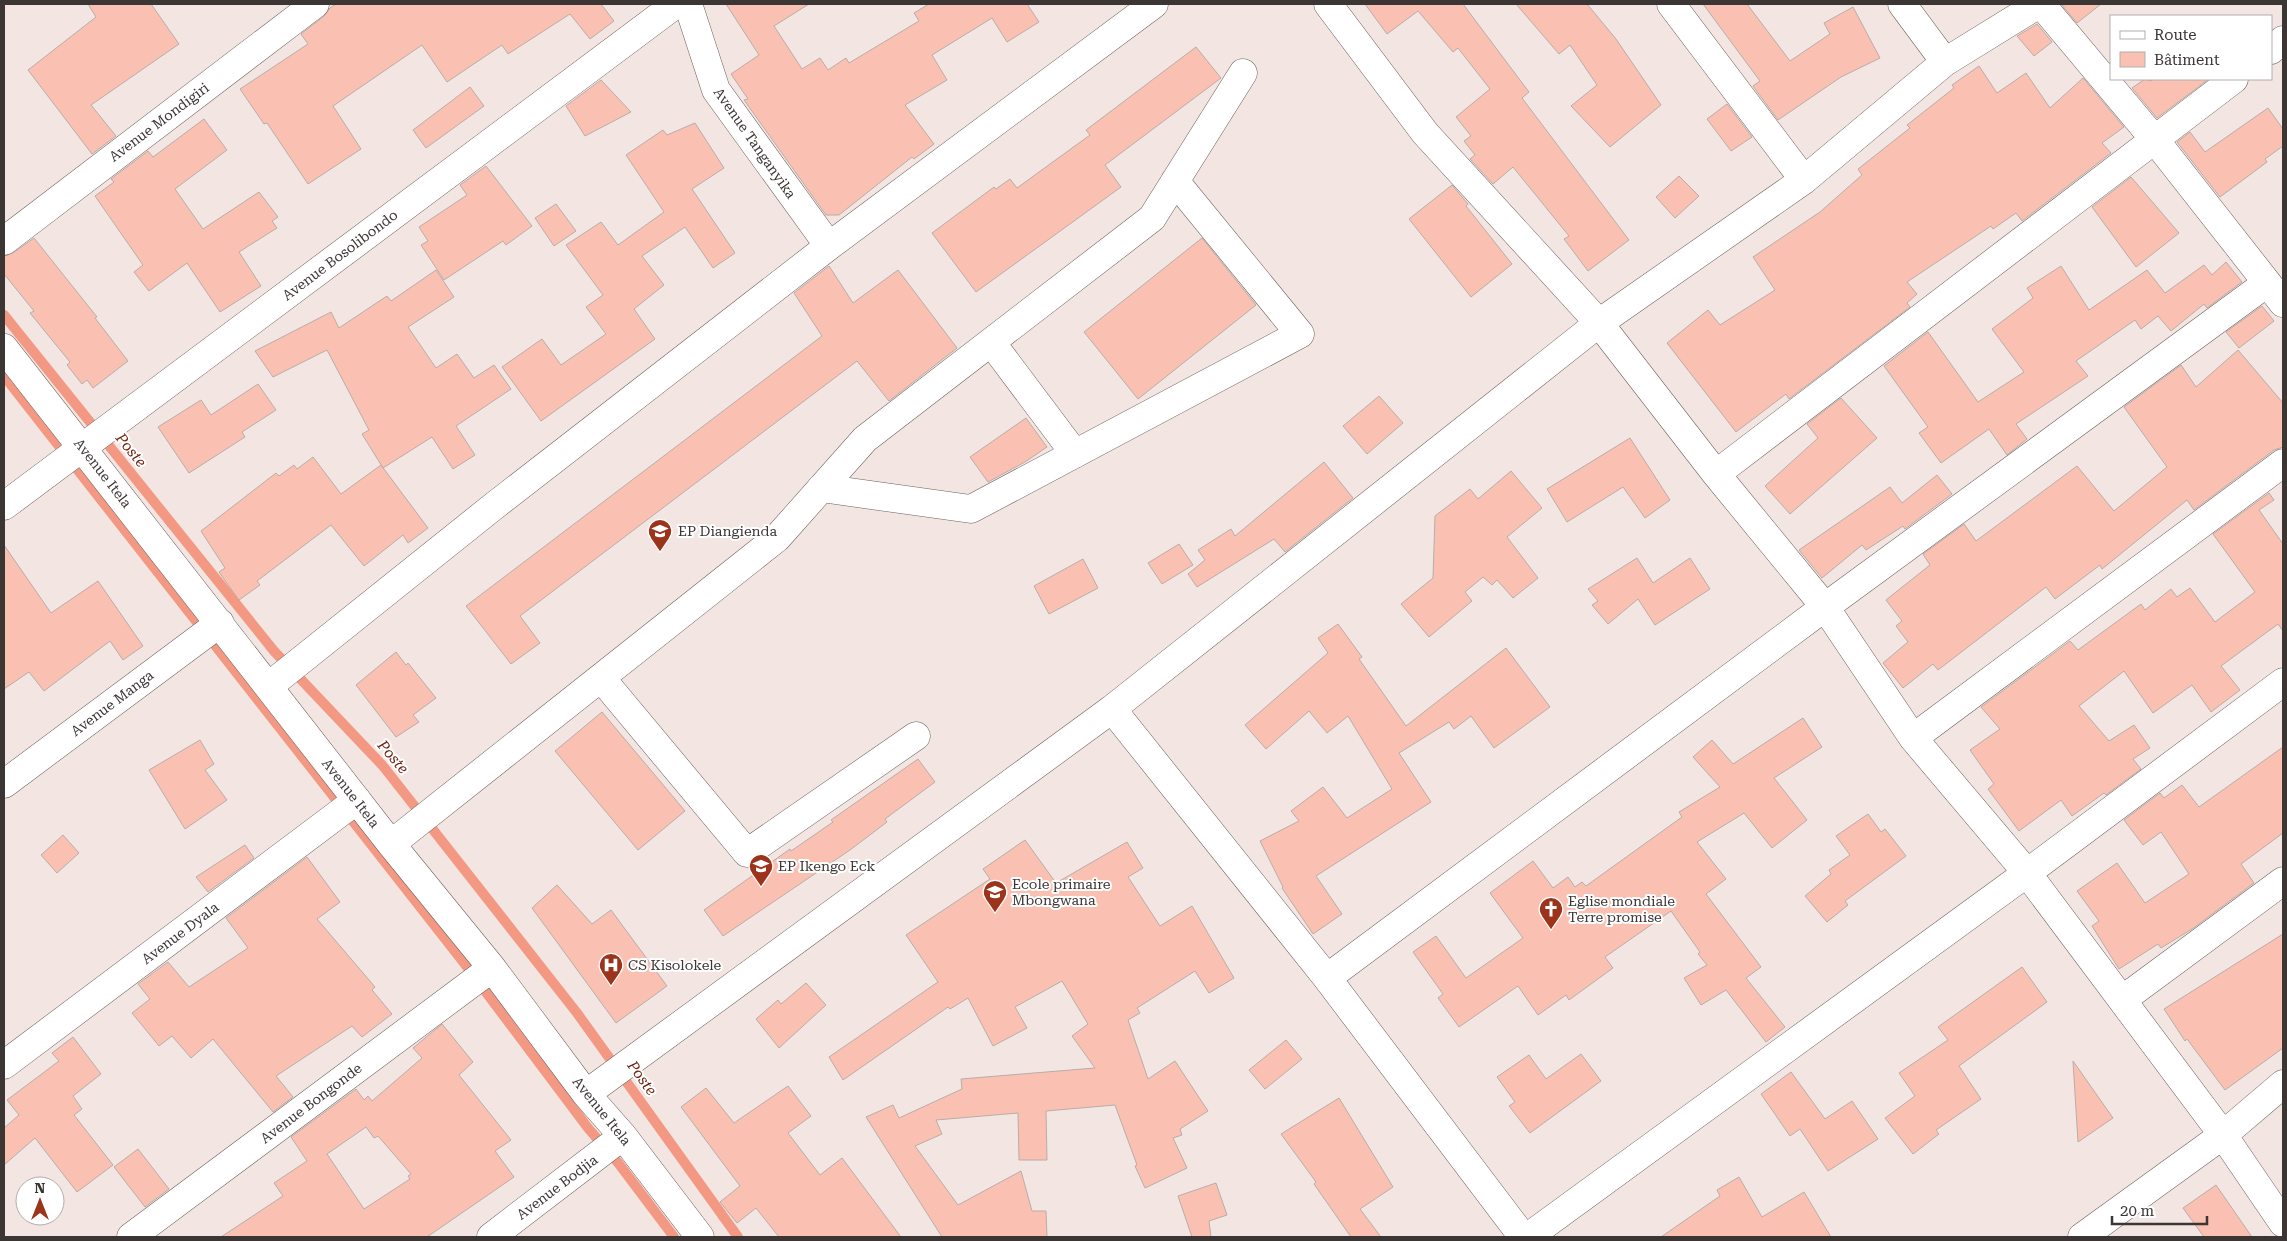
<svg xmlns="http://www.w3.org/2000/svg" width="2287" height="1241" font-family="'Roboto Serif',serif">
<rect width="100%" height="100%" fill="#f3e6e2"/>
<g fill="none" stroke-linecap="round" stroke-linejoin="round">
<!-- stream -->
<path stroke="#f39882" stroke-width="10" d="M 4,315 L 274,651 L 383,766 L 577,1013 L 738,1237
M 4,376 L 464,963 L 588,1128 L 619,1164 L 674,1237"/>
</g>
<!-- building -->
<path fill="#fac1b3" stroke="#b9aca8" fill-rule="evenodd" d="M 88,4 L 151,4 L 179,44 L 91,105 L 116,136 L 92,154 L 28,70 L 96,17 Z
M 336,4 L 601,4 L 614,21 L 590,39 L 570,14 L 508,54 L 502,45 L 447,82 L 422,45 L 333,106 L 361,149 L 308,184 L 267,123 L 264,124 L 240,89 L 308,44 L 301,34 L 324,16 L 330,8 Z
M 726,4 L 809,4 L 774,26 L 802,69 L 820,58 L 828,70 L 846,58 L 849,63 L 919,21 L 914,13 L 929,4 L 1027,4 L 1039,22 L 1007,42 L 992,18 L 932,55 L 947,80 L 905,105 L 934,144 L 914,159 L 912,157 L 839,215 L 826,215 L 744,100 L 748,99 L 731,74 L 759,55 Z
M 1365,4 L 1463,4 L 1529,92 L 1522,98 L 1629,240 L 1588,271 L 1564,239 L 1569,236 L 1513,167 L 1493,184 L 1470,159 L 1475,155 L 1464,141 L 1471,136 L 1456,117 L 1490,89 L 1458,48 L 1453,52 L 1418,11 L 1387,34 Z
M 1516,4 L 1587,4 L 1616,39 L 1661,105 L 1610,147 L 1571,106 L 1597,85 L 1570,45 L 1559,54 Z
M 1703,4 L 1747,4 L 1790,61 L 1830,34 L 1824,23 L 1853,7 L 1880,58 L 1841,77 L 1778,120 L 1753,86 L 1760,81 Z
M 2061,4 L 2101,4 L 2077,23 Z
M 2037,24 L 2052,42 L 2034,56 L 2017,36 Z
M 1196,47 L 1221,78 L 1105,165 L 1121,187 L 976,292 L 932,233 L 994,187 L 996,189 L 1010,179 L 1017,188 L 1090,135 L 1086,130 Z
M 1979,66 L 1997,93 L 2026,73 L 2050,108 L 2083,78 L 2124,127 L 2102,143 L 2111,153 L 2022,221 L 2016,213 L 1993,229 L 1991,226 L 1907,282 L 1917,294 L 1907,303 L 1910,307 L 1789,399 L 1786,394 L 1736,432 L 1667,343 L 1708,310 L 1720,325 L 1775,290 L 1753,257 L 1820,212 L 1862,175 L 1858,169 L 1910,128 L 1907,125 L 1954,88 L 1952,85 Z
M 2145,79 L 2151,81 L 2153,79 L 2209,79 L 2157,118 L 2132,88 Z
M 601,80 L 631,112 L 585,136 L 566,106 Z
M 470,87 L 484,106 L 426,148 L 413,130 Z
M 1727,104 L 1752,137 L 1731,151 L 1707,119 Z
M 2268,108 L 2283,129 L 2283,146 L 2265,159 L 2267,162 L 2220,197 L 2177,142 L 2190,132 L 2205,152 Z
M 204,119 L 227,150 L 175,189 L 203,229 L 259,192 L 278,217 L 272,221 L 277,228 L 239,252 L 261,286 L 220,312 L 187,263 L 149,291 L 134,272 L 143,265 L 95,196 L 114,182 L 111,179 L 148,151 L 153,157 Z
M 695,123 L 724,168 L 692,189 L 735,253 L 713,268 L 685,227 L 642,256 L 664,285 L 634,309 L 655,339 L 541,421 L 502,367 L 542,339 L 561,365 L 606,334 L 586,307 L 603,295 L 566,245 L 601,222 L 618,245 L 664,212 L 626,155 L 663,130 L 667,135 Z
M 486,166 L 532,226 L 506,245 L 503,241 L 444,280 L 421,245 L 428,241 L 419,227 L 467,195 L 460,185 Z
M 1679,176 L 1699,196 L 1675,218 L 1656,197 Z
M 2131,177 L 2179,233 L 2136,267 L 2092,207 Z
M 1452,185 L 1468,204 L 1466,206 L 1512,264 L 1471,297 L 1409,219 Z
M 556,204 L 576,231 L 554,246 L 535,218 Z
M 34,238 L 97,317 L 95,318 L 128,361 L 93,388 L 87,380 L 82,384 L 67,365 L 70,362 L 30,313 L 34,311 L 4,274 L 4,256 L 13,253 Z
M 1202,238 L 1256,305 L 1138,399 L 1084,332 Z
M 2226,262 L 2242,282 L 2207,308 L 2204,304 L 2171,331 L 2158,316 L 2141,329 L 2135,320 L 2076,361 L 2088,376 L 2016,424 L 2027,439 L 2007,455 L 1989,429 L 1941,463 L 1919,433 L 1928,427 L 1884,366 L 1928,332 L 1978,402 L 2024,372 L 1992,329 L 2033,298 L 2027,288 L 2061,266 L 2089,310 L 2147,270 L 2165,293 L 2204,265 L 2212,275 Z
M 829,266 L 853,303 L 898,270 L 957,348 L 889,401 L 857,361 L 520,616 L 540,643 L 511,664 L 466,606 L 822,336 L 794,293 Z
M 436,270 L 454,297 L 408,327 L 436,368 L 457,354 L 474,378 L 494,365 L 511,389 L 456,426 L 475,455 L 453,469 L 432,437 L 383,468 L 362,434 L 369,430 L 327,350 L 273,377 L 255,351 L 331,312 L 339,328 L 387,296 L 391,301 Z
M 2262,306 L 2274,321 L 2239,348 L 2226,332 Z
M 2238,350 L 2283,403 L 2283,447 L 2274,450 L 2194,510 L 2187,500 L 2102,569 L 2100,565 L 2055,599 L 2046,587 L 1938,670 L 1933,664 L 1903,688 L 1883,663 L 1908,642 L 1896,626 L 1902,621 L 1886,600 L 1930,565 L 1923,554 L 1964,524 L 1976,541 L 2077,466 L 2114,511 L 2167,467 L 2124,407 L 2181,365 L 2196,387 Z
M 258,384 L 276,410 L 242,432 L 245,437 L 189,473 L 158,427 L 201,400 L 211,415 Z
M 1379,396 L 1403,423 L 1367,454 L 1343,426 Z
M 1841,398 L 1877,438 L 1790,514 L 1765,486 L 1818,438 L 1807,424 Z
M 1026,418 L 1047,447 L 1025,462 L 988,482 L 970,457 Z
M 1630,438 L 1670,500 L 1645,518 L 1623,487 L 1567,522 L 1547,489 Z
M 313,457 L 341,494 L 381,465 L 428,528 L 408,543 L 403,535 L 364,566 L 331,525 L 257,581 L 260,585 L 239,600 L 219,572 L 225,568 L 201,531 L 276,473 L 279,476 L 294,465 L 297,469 Z
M 1324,462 L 1353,498 L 1285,552 L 1274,539 L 1197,587 L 1188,574 L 1205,560 L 1198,550 L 1231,529 L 1235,536 Z
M 1511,471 L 1542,508 L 1507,537 L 1538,578 L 1513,598 L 1497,580 L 1492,585 L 1483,577 L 1465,592 L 1472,601 L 1429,637 L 1401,604 L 1433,578 L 1435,516 L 1470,489 L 1478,499 Z
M 1937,475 L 1952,494 L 1905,529 L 1903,526 L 1866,550 L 1862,545 L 1822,578 L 1799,550 L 1890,487 L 1902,503 Z
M 2269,493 L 2274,500 L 2259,510 L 2283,544 L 2283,631 L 2278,624 L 2221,666 L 2240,690 L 2211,712 L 2192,685 L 2153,713 L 2124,671 L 2079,706 L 2109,741 L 2134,725 L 2150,748 L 2133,759 L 2141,769 L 2106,795 L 2104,793 L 2072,816 L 2061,800 L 2019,831 L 1988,789 L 1994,784 L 1970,750 L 2000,729 L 1981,707 L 2070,641 L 2078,650 L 2141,604 L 2145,610 L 2171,589 L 2177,597 L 2190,588 L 2215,622 L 2255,592 L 2213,534 Z
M 1179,544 L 1193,565 L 1162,584 L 1148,563 Z
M 4,545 L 51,613 L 98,581 L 143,646 L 123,660 L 110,641 L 44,691 L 29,672 L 4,689 Z
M 1637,558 L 1653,583 L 1690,558 L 1710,589 L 1655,625 L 1638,599 L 1608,624 L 1592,605 L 1598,601 L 1588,589 Z
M 1083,559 L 1098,588 L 1049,614 L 1034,586 Z
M 1338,624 L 1362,657 L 1359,659 L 1406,726 L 1506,648 L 1550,707 L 1494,748 L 1471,716 L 1454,729 L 1449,722 L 1399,753 L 1431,802 L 1316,876 L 1342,914 L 1313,934 L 1282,888 L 1283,887 L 1260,841 L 1299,821 L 1291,811 L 1323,787 L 1347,818 L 1392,789 L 1348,716 L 1327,733 L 1309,711 L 1266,749 L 1245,725 L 1328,653 L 1318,638 Z
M 396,652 L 406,665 L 408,663 L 436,698 L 413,715 L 419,722 L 396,737 L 356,685 Z
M 602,712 L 685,811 L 638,850 L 555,751 Z
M 1803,718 L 1822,747 L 1774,778 L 1807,820 L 1772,848 L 1744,813 L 1697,842 L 1726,879 L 1706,894 L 1761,967 L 1746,978 L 1785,1027 L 1766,1042 L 1726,990 L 1701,1005 L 1684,978 L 1707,965 L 1698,954 L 1700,952 L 1671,911 L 1605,957 L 1613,968 L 1569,1000 L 1566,995 L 1538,1015 L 1518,986 L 1459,1027 L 1438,998 L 1443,994 L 1413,952 L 1436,936 L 1466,978 L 1523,938 L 1490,893 L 1533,861 L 1553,888 L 1568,877 L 1575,887 L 1582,882 L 1586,886 L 1682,817 L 1679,812 L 1720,787 L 1693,757 L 1712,740 L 1733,764 Z
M 200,740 L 214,764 L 205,770 L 227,800 L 185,829 L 149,770 Z
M 2283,747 L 2283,833 L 2241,864 L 2254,883 L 2192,929 L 2161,948 L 2158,944 L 2119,969 L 2092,926 L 2099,921 L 2077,891 L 2117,863 L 2145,903 L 2189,874 L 2161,832 L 2143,845 L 2124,820 L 2160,793 L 2164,798 L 2182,785 L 2199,807 Z
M 918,759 L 935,782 L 885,819 L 887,822 L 850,850 L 723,936 L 704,910 L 790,849 L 791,851 L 833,822 L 831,820 Z
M 1868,814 L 1881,832 L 1885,829 L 1906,856 L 1845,901 L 1848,905 L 1827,922 L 1805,896 L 1831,874 L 1829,870 L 1850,855 L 1836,836 Z
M 63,835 L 79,853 L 57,873 L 41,855 Z
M 1025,840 L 1056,883 L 1127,842 L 1143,868 L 1128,877 L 1160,926 L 1192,906 L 1234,978 L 1209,993 L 1195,971 L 1137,1008 L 1140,1013 L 1128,1020 L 1148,1079 L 1175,1061 L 1208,1111 L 1180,1129 L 1182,1135 L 1173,1138 L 1187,1168 L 1145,1188 L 1135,1166 L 1137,1165 L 1115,1105 L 1046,1111 L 1047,1160 L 1019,1160 L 1018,1113 L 936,1120 L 942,1134 L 915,1146 L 958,1205 L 1021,1171 L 1032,1211 L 1046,1211 L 1047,1237 L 942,1237 L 866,1117 L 893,1105 L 899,1118 L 962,1089 L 961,1079 L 1095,1068 L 1072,1036 L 1088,1024 L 1062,981 L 1015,1007 L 1027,1028 L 993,1046 L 968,998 L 950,1009 L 948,1007 L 843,1080 L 829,1057 L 938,982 L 906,935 L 990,879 L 983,869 Z
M 245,845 L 254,858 L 208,892 L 196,877 Z
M 307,857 L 340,902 L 317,919 L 375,987 L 372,990 L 392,1014 L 362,1037 L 352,1026 L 276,1076 L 293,1097 L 273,1112 L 213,1039 L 191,1058 L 172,1036 L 159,1046 L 132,1013 L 150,999 L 138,984 L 168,962 L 189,987 L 248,948 L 226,918 Z
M 557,885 L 592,924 L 611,910 L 667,986 L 616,1023 L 532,908 Z
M 2283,934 L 2283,1048 L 2225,1090 L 2187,1039 L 2185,1041 L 2164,1009 Z
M 2022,967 L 2047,1002 L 1959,1066 L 1981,1099 L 1936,1130 L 1939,1134 L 1913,1154 L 1885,1118 L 1915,1096 L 1899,1073 L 1948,1040 L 1938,1027 Z
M 806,983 L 826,1005 L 779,1048 L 756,1019 L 778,1000 L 781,1004 Z
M 442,1024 L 473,1062 L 459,1075 L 511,1140 L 495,1151 L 514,1177 L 427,1237 L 221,1237 L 283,1196 L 274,1183 L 307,1161 L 291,1137 L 356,1089 L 364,1100 L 368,1096 L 372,1101 L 422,1058 L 413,1048 ZM 366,1127 L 374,1138 L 378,1136 L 411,1174 L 408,1176 L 410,1179 L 364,1209 L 327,1154 Z
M 73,1037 L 101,1074 L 73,1096 L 82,1109 L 74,1115 L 113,1165 L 77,1192 L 35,1138 L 4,1165 L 4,1128 L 19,1115 L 7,1100 L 59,1061 L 52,1053 Z
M 1286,1040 L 1302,1059 L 1265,1089 L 1249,1070 Z
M 1581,1054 L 1601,1081 L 1530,1133 L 1509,1106 L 1515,1102 L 1497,1077 L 1529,1055 L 1546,1079 Z
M 2073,1061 L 2113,1118 L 2078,1142 Z
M 1791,1072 L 1825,1119 L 1852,1101 L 1878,1139 L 1828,1171 L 1800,1129 L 1790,1136 L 1761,1094 Z
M 788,1086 L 811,1116 L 788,1133 L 820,1175 L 842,1158 L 901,1237 L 779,1237 L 756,1208 L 737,1223 L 720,1202 L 740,1186 L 681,1107 L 706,1088 L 734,1123 Z
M 1339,1098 L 1393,1187 L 1360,1209 L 1381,1237 L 1351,1237 L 1314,1184 L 1316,1182 L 1281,1134 Z
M 138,1149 L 169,1189 L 145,1207 L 114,1167 Z
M 1739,1177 L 1762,1217 L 1804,1192 L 1831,1237 L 1661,1237 L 1720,1196 L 1717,1190 Z
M 1216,1183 L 1227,1215 L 1209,1221 L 1211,1237 L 1192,1237 L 1178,1196 Z
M 2216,1185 L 2252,1237 L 2204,1237 L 2183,1208 Z"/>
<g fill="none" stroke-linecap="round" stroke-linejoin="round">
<!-- minor casing -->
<g stroke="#6d615e" stroke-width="29">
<path id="minor" d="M 688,4 L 716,90 L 829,246
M 1328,4 L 1425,133 L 1599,323 L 1716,474 L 1825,607 L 1913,738 L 2027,873 L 2223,1135 L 2283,1223
M 1671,4 L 1804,180
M 1902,4 L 1945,62
M 2041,4 L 2155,140 L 2283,303
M 2271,50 L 2283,40
M 4,241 L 315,4
M 991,342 L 1075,454
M 4,348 L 391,844 L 492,968 L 586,1094 L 623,1136 L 700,1237
M 1716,474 L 2234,79
M 821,488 L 971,509 L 1300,334 L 1175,181
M 4,506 L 676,4
M 601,678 L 747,853 L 916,736
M 269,686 L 494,506 L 829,246 L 1154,4
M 1112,709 L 1327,978 L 1523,1237
M 1913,738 L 2283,463
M 4,784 L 220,623
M 391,844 L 777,538 L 865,439 L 1152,218 L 1243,73
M 1327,978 L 1825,607 L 2267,283
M 2122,1000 L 2283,881
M 4,1065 L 357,800
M 586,1094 L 1112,709 L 1599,323 L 1804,180 L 1945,62 L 2039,4
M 131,1237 L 492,968
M 491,1237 L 623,1136
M 1528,1237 L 2027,873 L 2283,682
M 2082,1237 L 2223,1135 L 2283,1084"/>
</g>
<!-- minor -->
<use href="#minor" stroke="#fff" stroke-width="28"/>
</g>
<!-- icons -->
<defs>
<g id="school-pin" transform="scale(1.25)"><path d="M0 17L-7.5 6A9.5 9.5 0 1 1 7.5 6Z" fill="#9c331b" stroke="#fff"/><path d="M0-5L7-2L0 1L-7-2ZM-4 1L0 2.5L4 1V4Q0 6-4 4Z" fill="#fff"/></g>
<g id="church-pin" transform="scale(1.25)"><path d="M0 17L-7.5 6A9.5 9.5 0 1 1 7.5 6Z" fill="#9c331b" stroke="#fff"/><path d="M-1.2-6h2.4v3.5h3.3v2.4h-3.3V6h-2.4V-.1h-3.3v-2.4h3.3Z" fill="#fff"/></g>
<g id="hospital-pin" transform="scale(1.25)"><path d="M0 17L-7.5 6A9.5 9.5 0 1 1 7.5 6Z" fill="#9c331b" stroke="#fff"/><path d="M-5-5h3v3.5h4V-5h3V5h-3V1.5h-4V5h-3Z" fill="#fff"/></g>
</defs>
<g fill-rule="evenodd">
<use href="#school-pin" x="660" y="531"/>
<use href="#school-pin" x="761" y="866"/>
<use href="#school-pin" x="995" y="892"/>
<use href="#church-pin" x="1551" y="909"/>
<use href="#hospital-pin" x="611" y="965"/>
</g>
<g text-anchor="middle" stroke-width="4" stroke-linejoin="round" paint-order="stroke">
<!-- street labels -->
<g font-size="14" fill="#3b3534" stroke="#fff">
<text transform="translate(159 122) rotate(-37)" y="5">Avenue Mondigiri</text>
<text transform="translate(755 143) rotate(55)" y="5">Avenue Tanganyika</text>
<text transform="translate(340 255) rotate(-37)" y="5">Avenue Bosolibondo</text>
<text transform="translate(103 473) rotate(52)" y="5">Avenue Itela</text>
<text transform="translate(112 703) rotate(-37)" y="5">Avenue Manga</text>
<text transform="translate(351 793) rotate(52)" y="5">Avenue Itela</text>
<text transform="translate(180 933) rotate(-37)" y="5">Avenue Dyala</text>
<text transform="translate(311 1103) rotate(-37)" y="5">Avenue Bongonde</text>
<text transform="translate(602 1111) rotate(51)" y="5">Avenue Itela</text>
<text transform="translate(557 1187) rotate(-37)" y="5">Avenue Bodjia</text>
</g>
<!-- poi labels -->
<g font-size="14" fill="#3b3534" stroke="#fff" text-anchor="start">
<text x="678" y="536">EP Diangienda</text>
<text x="778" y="871">EP Ikengo Eck</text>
<text x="1012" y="889">Ecole primaire<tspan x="1012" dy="16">Mbongwana</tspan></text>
<text x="1568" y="906">Eglise mondiale<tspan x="1568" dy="16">Terre promise</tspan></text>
<text x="628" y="970">CS Kisolokele</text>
</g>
<!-- water labels -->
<g font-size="15" font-style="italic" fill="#70200e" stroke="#fff">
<text transform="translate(131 450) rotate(51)" y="5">Poste</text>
<text transform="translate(393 757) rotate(49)" y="5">Poste</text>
<text transform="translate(642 1078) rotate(54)" y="5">Poste</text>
</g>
</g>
<!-- border -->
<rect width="2287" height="1241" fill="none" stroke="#3b3534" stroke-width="10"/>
<!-- legend -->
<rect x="2110" y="15" width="162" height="65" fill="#ffffff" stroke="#b1aeae"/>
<rect x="2120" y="31" width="25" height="8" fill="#ffffff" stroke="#b1aeae"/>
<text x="2154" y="40" font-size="15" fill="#3b3534">Route</text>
<rect x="2120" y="52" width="25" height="15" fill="#fac1b3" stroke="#b1aeae"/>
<text x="2154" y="65" font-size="15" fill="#3b3534">Bâtiment</text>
<!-- north arrow -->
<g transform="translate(40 1201)"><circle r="24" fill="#ffffff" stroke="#b1aeae"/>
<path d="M0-4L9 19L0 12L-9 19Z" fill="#9c331b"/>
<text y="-8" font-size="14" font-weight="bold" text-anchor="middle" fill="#3b3534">N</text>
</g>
<!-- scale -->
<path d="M2112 1216v8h95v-8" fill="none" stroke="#3b3534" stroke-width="2.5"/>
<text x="2120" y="1216" font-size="15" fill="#3b3534" stroke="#ffffff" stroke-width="4" paint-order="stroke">20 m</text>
</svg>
